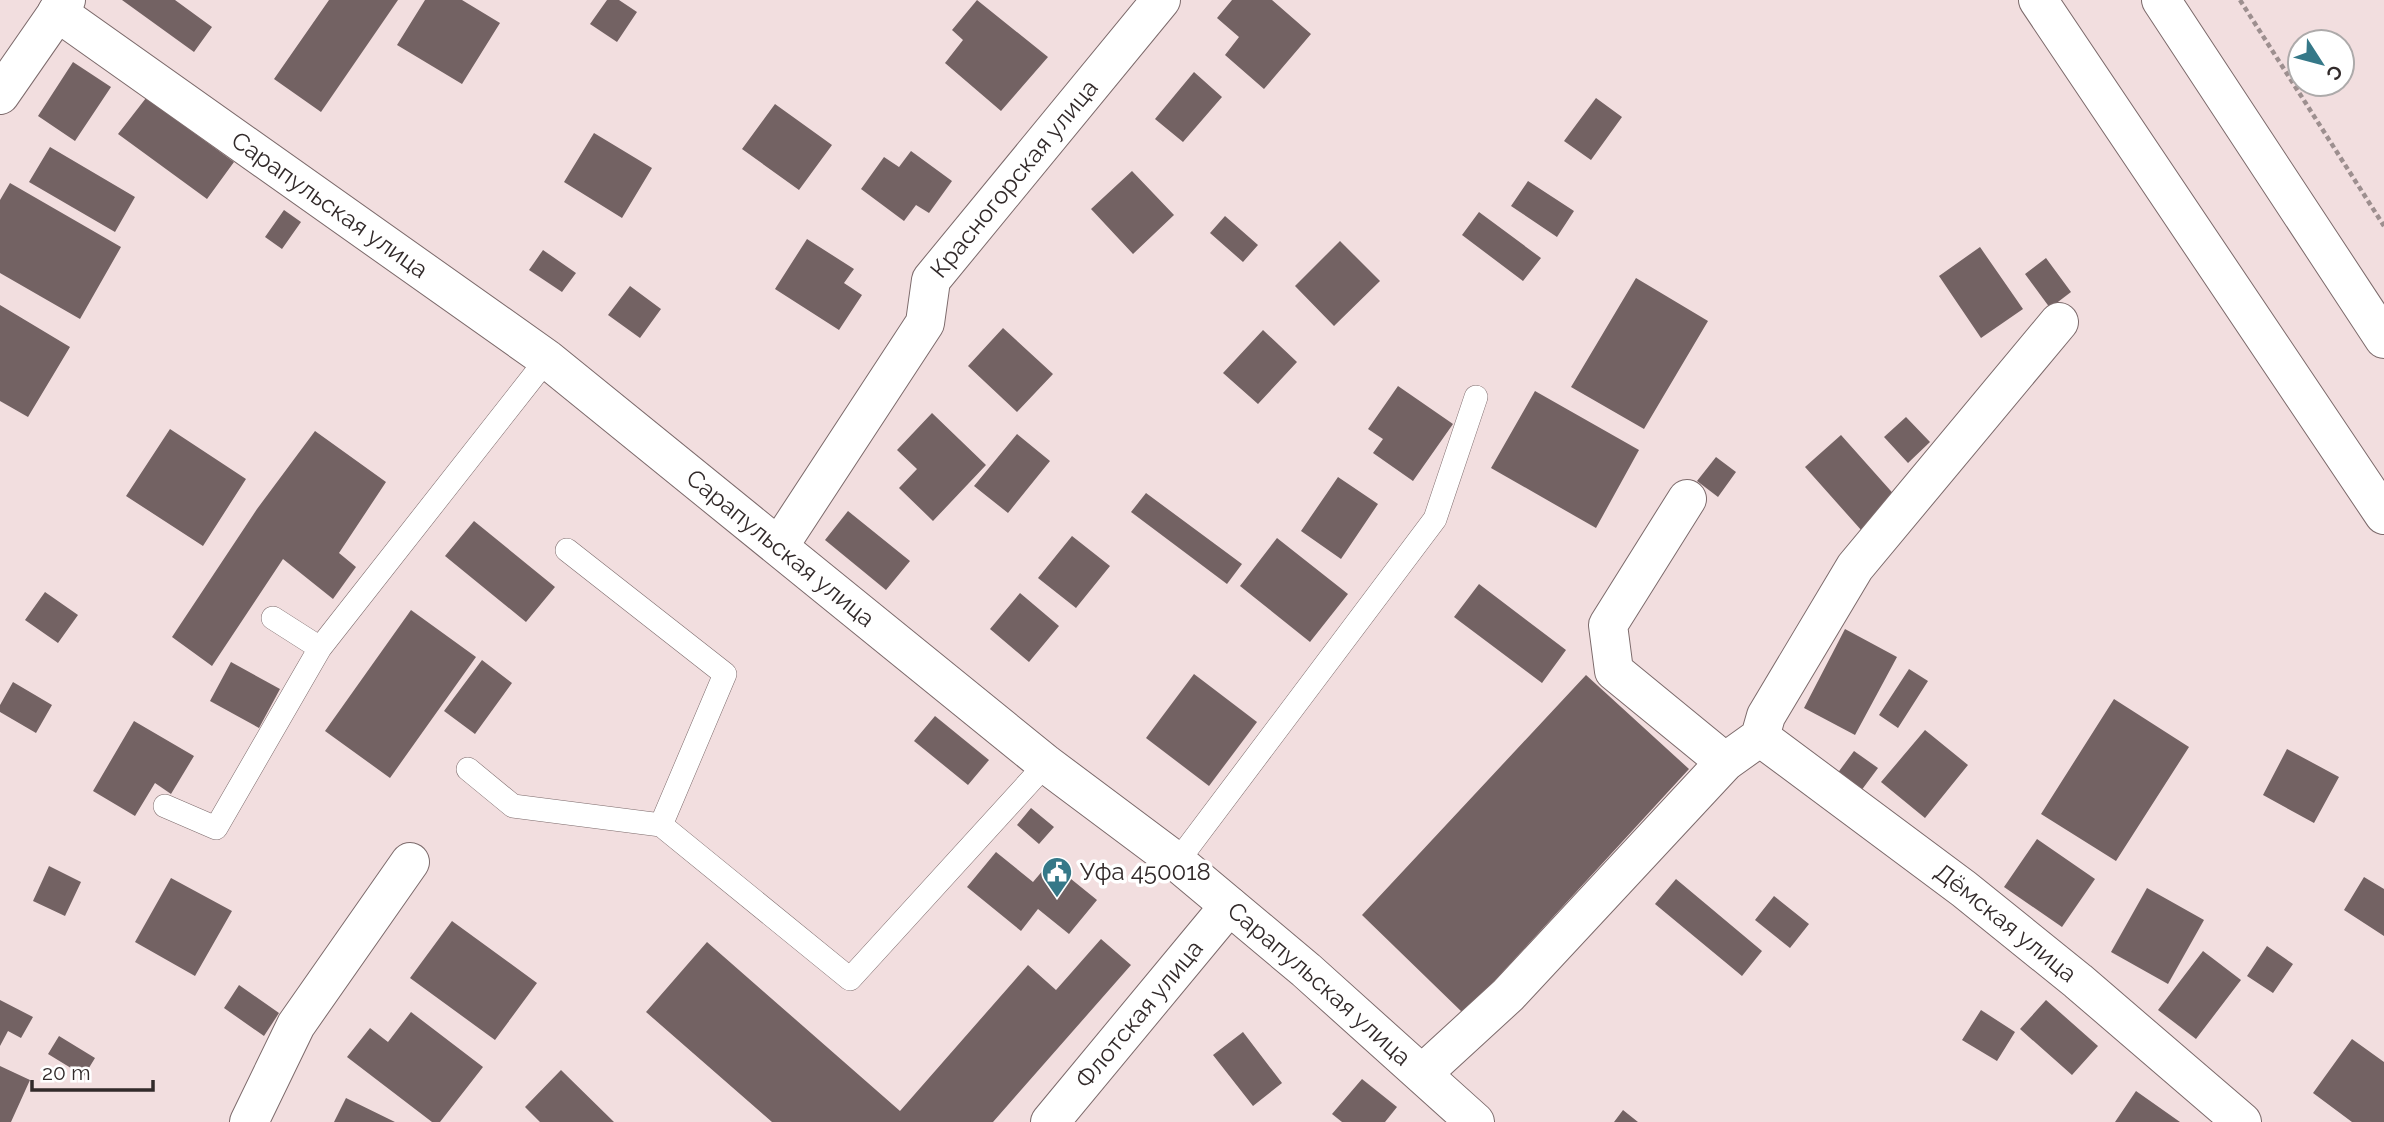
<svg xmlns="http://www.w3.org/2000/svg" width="2384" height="1122" font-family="Raleway,sans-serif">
<rect width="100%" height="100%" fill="#f2dedf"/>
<!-- building -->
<path fill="#736263" d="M 122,0 L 175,0 L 212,27 L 194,52 Z
M 329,0 L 398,0 L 321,112 L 274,79 Z
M 425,0 L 462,0 L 500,23 L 462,84 L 397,45 Z
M 607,0 L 619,0 L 637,12 L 617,42 L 590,24 Z
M 977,0 L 1048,57 L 1001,111 L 945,63 L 963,40 L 952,30 Z
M 1232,0 L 1272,0 L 1311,34 L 1264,89 L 1225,55 L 1239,37 L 1217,18 Z
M 73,62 L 111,87 L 75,141 L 38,116 Z
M 1194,72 L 1222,97 L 1183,142 L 1155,119 Z
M 146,98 L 234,162 L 207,199 L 118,134 Z
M 1596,98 L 1622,117 L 1591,160 L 1564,141 Z
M 775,104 L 832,145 L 799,190 L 742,149 Z
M 594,133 L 652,168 L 622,218 L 564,182 Z
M 50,147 L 135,197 L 115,232 L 29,182 Z
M 911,151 L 952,181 L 929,213 L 916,205 L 904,221 L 861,189 L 884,157 L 899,167 Z
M 1132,171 L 1174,215 L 1133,254 L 1091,209 Z
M 1528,181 L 1574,211 L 1557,237 L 1511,206 Z
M 10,183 L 121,247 L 80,319 L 0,273 L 0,200 Z
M 284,210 L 301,222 L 282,249 L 265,237 Z
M 1479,212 L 1541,258 L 1523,281 L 1462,235 Z
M 1225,216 L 1258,245 L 1243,262 L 1210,233 Z
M 807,239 L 854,269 L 844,283 L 862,295 L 839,330 L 775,289 Z
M 1340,241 L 1380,281 L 1334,326 L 1295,286 Z
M 1980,247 L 2023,309 L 1981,338 L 1939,276 Z
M 543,250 L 576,273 L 562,292 L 529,270 Z
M 2046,258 L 2071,292 L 2050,308 L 2025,274 Z
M 1636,278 L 1708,321 L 1644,429 L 1571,387 Z
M 630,286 L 661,309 L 640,338 L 608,315 Z
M 0,305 L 70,347 L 28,417 L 0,401 Z
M 1003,328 L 1053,374 L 1017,412 L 968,366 Z
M 1263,330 L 1297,362 L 1258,404 L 1223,373 Z
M 1398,386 L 1453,424 L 1413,481 L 1373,453 L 1383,439 L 1368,429 Z
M 1535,391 L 1639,450 L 1596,528 L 1491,468 Z
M 932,413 L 986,465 L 933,521 L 899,488 L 917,469 L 897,450 Z
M 1906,417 L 1930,442 L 1908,463 L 1884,437 Z
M 170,429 L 246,479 L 203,546 L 126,496 Z
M 315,431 L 386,482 L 339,553 L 356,567 L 333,599 L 283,559 L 212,666 L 172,637 L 257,509 Z
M 1017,434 L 1050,461 L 1008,513 L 974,486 Z
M 1841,435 L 1898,499 L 1862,531 L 1805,467 Z
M 1716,457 L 1736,472 L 1718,497 L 1697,481 Z
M 1338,477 L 1378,504 L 1341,559 L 1301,531 Z
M 1146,493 L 1242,564 L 1227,584 L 1131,512 Z
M 848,511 L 910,561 L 886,590 L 825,540 Z
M 474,521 L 555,587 L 526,622 L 445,556 Z
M 1072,536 L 1110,566 L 1076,608 L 1038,578 Z
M 1277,538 L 1348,594 L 1310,642 L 1240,586 Z
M 1479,584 L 1566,650 L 1542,683 L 1454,617 Z
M 45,592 L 78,615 L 58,643 L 25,620 Z
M 1020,593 L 1059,626 L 1029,662 L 990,629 Z
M 411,610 L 476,657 L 390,778 L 325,731 Z
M 1845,629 L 1897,657 L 1855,735 L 1804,708 Z
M 482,660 L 512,683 L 475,734 L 444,711 Z
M 231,662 L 280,689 L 259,728 L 210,701 Z
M 1909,669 L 1928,681 L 1898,728 L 1879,715 Z
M 1194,674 L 1257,722 L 1209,786 L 1146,738 Z
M 1586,675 L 1689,769 L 1464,1014 L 1362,915 Z
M 13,682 L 52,705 L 36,733 L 0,712 L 0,705 Z
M 2114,699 L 2189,747 L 2116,861 L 2041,814 Z
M 935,716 L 989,760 L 968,785 L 914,741 Z
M 134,721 L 194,756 L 171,794 L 155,783 L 135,816 L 93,791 Z
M 1925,730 L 1968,765 L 1925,818 L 1881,782 Z
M 2287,749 L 2339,777 L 2314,823 L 2263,795 Z
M 1854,751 L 1878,768 L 1855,799 L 1831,782 Z
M 1031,808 L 1054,827 L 1039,844 L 1017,825 Z
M 2037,839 L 2095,879 L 2062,927 L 2004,887 Z
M 996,852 L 1033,882 L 1050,862 L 1097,900 L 1069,934 L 1038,909 L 1021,931 L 967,887 Z
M 49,866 L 81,882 L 65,916 L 33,901 Z
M 2364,877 L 2384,889 L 2384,936 L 2344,910 Z
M 171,878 L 232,911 L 195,976 L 135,942 Z
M 1676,879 L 1762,951 L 1742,976 L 1655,904 Z
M 2147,888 L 2204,920 L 2168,984 L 2111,952 Z
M 1774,896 L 1809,924 L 1790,948 L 1755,920 Z
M 452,921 L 537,983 L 495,1040 L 410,978 Z
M 1101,939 L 1131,965 L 993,1122 L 772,1122 L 646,1012 L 707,942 L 900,1111 L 1028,965 L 1056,990 Z
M 2267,946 L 2293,964 L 2273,993 L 2247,976 Z
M 2203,951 L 2241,980 L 2196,1039 L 2158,1010 Z
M 239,985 L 279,1013 L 264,1036 L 224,1008 Z
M 0,1000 L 33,1017 L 21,1038 L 8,1031 L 0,1046 Z
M 2046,1000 L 2098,1046 L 2072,1075 L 2020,1029 Z
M 1981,1010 L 2015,1032 L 1997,1061 L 1962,1040 Z
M 411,1012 L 483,1067 L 440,1122 L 432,1122 L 347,1057 L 370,1028 L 388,1042 Z
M 1243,1032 L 1282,1083 L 1253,1106 L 1213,1055 Z
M 59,1036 L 95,1058 L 84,1076 L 48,1054 Z
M 2352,1039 L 2384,1062 L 2384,1122 L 2352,1122 L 2313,1093 Z
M 0,1066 L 30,1080 L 11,1122 L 0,1122 Z
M 561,1070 L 614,1122 L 540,1122 L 525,1107 Z
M 1362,1079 L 1397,1107 L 1385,1122 L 1342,1122 L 1332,1114 Z
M 2136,1091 L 2180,1122 L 2115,1122 Z
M 346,1098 L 395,1122 L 334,1122 Z
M 1623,1110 L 1638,1122 L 1614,1122 Z"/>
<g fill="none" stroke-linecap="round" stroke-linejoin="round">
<!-- service casing -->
<g stroke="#7c6a6b" stroke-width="24">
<path id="service" d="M 567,550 L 725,674 L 661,825
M 273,618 L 320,648 L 547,359
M 468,769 L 513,806 L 661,825 L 850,979 L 1046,764
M 165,806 L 216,828 L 320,648
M 1177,862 L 1435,519 L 1476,397"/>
</g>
<!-- minor casing -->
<g stroke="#7c6a6b" stroke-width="40">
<g id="minor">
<path id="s1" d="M 57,12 L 547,359 L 1046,764 L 1177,862 L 1306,970 L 1475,1122"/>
<path d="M 1687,499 L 1608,625 L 1614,671 L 1725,762"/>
<path id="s2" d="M 779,546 L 925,323 L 931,280 L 1161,0"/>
<path id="s3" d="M 1760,737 L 1964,889 L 2078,981 L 2242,1122"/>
<path d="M 1423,1073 L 1508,995 L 1725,762 L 1760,737 L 1766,716 L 1855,567 L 2059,322"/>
<path d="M 249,1122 L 296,1025 L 410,862"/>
<path id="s4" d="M 1050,1122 L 1229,906"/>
</g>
</g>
<!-- tertiary casing -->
<g stroke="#7c6a6b" stroke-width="40">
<path id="tertiary" d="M 0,95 L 66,0"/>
</g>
<!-- primary casing -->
<g stroke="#7c6a6b" stroke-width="40">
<path id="primary" d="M 2038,0 L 2384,515
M 2161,0 L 2384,339"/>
</g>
<!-- path -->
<path stroke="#9d8f8f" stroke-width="4.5" stroke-dasharray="5 3.5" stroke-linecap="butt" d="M 2240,0 L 2384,226"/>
<!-- service -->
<use href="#service" stroke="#fff" stroke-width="23"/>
<!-- minor -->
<use href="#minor" stroke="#fff" stroke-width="38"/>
<!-- tertiary -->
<use href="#tertiary" stroke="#fff" stroke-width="38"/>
<!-- primary -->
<use href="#primary" stroke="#fff" stroke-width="38"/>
</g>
<!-- icons -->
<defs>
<g id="civic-pin" transform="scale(1.575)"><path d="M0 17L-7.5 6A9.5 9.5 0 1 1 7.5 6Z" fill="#357888" stroke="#fff"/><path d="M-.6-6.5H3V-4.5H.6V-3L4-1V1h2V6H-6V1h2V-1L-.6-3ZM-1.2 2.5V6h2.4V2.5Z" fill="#fff"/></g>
</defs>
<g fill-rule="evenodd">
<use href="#civic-pin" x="1057" y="872"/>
</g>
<g text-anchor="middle" stroke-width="7" stroke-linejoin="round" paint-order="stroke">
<!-- street labels -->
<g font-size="24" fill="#322a2a" stroke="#fff">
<text dy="8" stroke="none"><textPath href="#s2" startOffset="441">Красногорская улица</textPath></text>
<text dy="8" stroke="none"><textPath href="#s1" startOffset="334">Сарапульская улица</textPath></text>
<text dy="8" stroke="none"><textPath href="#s1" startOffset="901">Сарапульская улица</textPath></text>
<text dy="8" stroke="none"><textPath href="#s3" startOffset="308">Дёмская улица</textPath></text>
<text dy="8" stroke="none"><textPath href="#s1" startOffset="1594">Сарапульская улица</textPath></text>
<text dy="8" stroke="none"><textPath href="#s4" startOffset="140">Флотская улица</textPath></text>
</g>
<!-- poi labels -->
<g font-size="24" fill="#322a2a" stroke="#fff" text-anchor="start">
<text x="1080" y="880">Уфа 450018</text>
</g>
</g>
<!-- north arrow -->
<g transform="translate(2321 63) rotate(126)"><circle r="33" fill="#ffffff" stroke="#adaaaa" stroke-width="2"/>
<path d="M0-5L12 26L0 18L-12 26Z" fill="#357888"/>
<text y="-10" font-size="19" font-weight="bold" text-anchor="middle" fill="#322a2a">С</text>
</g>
<!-- scale -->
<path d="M32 1080v10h121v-10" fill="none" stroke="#322a2a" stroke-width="3.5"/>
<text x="42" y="1080" font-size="21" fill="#322a2a" stroke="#ffffff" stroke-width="5" paint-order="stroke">20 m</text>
</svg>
